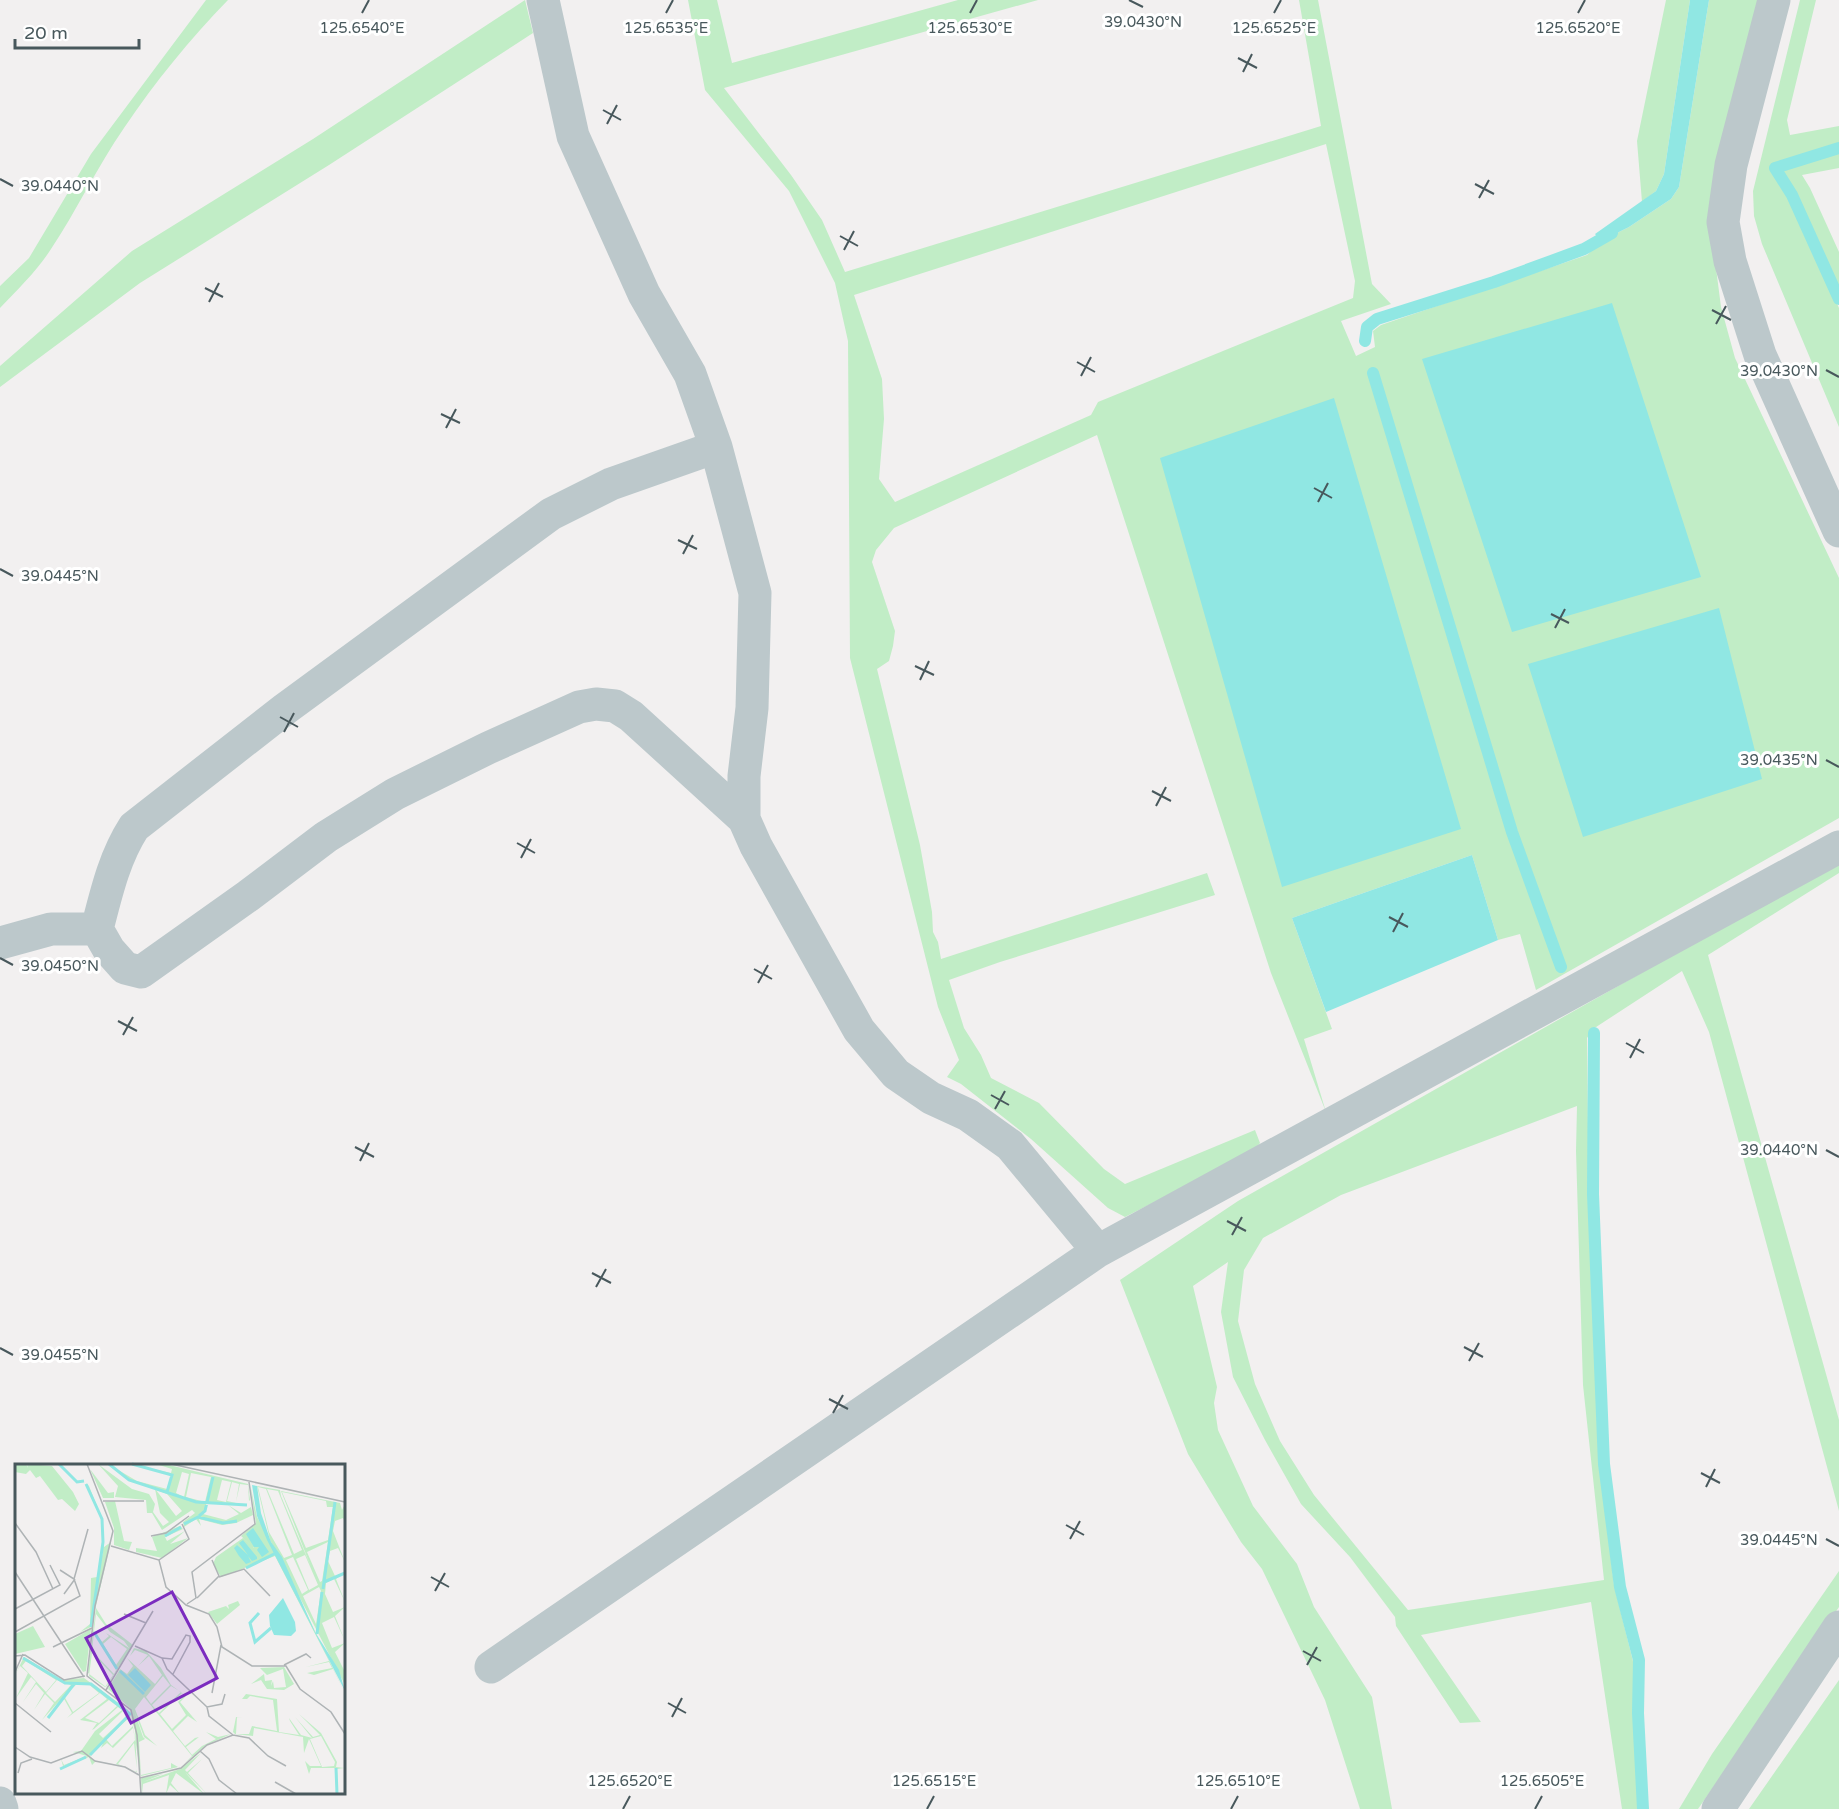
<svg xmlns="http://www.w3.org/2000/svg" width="1839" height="1809" font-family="'Varela Round',sans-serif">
<rect width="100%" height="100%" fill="#f2f0f0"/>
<!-- green -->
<path fill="#c1edc6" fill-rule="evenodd" d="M 206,0 L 228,0 C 190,39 155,82 124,128 C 97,167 77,210 51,249 C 37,271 18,289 0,308 L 0,286 L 29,258 L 91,154 Z
M 525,0 L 533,33 L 329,165 L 140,283 L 0,387 L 0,366 L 132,251 L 313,139 Z
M 688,0 L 717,0 L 732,63 L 958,0 L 1038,0 L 724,88 L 791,175 L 822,220 L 845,272 L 1321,126 L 1299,0 L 1318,0 L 1372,284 L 1391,304 L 1341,321 L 1356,356 L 1375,347 L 1373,331 L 1381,325 L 1587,255 L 1601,241 L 1629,227 L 1671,199 L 1679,187 L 1709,0 L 1762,0 L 1712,237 L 1721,307 L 1735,358 L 1839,578 L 1839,818 L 1536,990 L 1520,934 L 1498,940 L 1472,855 L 1292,918 L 1332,1029 L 1304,1039 L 1326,1112 L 1271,973 L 1097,435 L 894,528 L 876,550 L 872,562 L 895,631 L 893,646 L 889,661 L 877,669 L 920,845 L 932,912 L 933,932 L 938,942 L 941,959 L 1207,873 L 1215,895 L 1000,962 L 949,980 L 964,1028 L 981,1055 L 991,1078 L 1039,1103 L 1104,1169 L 1125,1184 L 1255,1130 L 1260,1143 L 1253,1152 L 1125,1217 L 1108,1208 L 1031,1139 L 961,1084 L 947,1077 L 959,1060 L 938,1007 L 850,658 L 848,341 L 835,283 L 789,191 L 705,90 ZM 1326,144 L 1355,281 L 1353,298 L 1098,402 L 1091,415 L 895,502 L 879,479 L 884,419 L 882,379 L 854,295 ZM 1376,373 L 1459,643 L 1515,831 L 1563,965 L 1558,968 L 1509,833 L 1370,375 Z
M 1666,0 L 1690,0 L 1664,174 L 1656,191 L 1642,202 L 1637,141 Z
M 1800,0 L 1816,0 L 1787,120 L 1790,135 L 1839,126 L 1839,145 L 1772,166 L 1772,170 L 1789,196 L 1839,308 L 1839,427 L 1762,244 L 1754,216 L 1753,191 Z
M 1839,151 L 1839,168 L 1802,175 L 1810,188 L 1839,252 L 1839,292 L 1794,194 L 1779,169 Z
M 1839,861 L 1839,873 L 1708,955 L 1839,1420 L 1839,1511 L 1709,1032 L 1682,971 L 1593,1029 L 1587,1038 L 1589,1215 L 1600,1467 L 1614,1585 L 1633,1661 L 1640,1809 L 1622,1809 L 1591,1602 L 1421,1635 L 1481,1722 L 1460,1723 L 1396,1626 L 1395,1617 L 1350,1557 L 1301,1504 L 1265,1440 L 1233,1377 L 1221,1312 L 1228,1262 L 1193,1286 L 1217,1387 L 1214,1403 L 1218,1430 L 1253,1506 L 1297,1564 L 1314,1607 L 1372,1697 L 1392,1809 L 1360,1809 L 1325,1700 L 1262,1569 L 1241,1542 L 1188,1454 L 1120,1280 L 1238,1201 ZM 1577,1106 L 1576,1151 L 1583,1385 L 1604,1580 L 1408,1610 L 1314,1495 L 1280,1441 L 1255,1384 L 1238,1321 L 1244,1270 L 1263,1238 L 1341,1195 Z
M 1839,1571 L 1839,1607 L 1698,1809 L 1679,1809 L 1712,1754 Z
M 1839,1680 L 1839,1809 L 1749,1809 Z"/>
<!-- water -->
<path fill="#90e7e3" d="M 1690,0 L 1709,0 L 1679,187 L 1671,199 L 1629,227 L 1601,241 L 1595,234 L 1656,191 L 1664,174 Z
M 1612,303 L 1701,577 L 1512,632 L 1422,359 Z
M 1334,398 L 1461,829 L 1282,887 L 1160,458 Z
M 1719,608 L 1762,779 L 1583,837 L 1528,664 Z
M 1472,855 L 1498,940 L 1326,1012 L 1292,918 Z"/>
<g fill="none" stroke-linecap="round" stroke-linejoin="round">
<!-- stream -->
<path stroke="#90e7e3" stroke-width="12" d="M 1839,148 L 1775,168 L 1792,195 L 1839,299
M 1365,341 L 1367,327 L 1377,319 L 1494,282 L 1584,249 L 1612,233
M 1373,373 L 1512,832 L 1561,967
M 1594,1033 L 1593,1194 L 1604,1464 L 1620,1587 L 1639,1660 L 1638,1713 L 1643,1809"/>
<!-- minor -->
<path stroke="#bcc8cb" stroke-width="33" d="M 543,0 L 573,136 L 644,294 L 690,374 L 716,447 L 755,593 L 752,708 L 744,776 L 744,819 L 756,846 L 859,1030 L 896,1074 L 931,1098 L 968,1115 L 1010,1145 L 1098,1251
M 1774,0 L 1731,165 L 1723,222 L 1730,261 L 1760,355 L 1839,531
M 716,447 L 611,484 L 551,514 L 285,709 L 134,827 C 114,858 106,894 97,929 L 109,950 L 125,968 L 141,972 L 248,896 L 326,837 L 395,794 L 488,748 L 579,707 L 596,704 L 615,706 L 631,716 L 744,819
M 0,943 L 51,929 L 97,929
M 491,1667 L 1098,1251 L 1839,847
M 0,1803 L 2,1809
M 1718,1809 L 1839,1627"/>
</g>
<!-- ticks -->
<path fill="none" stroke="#48585c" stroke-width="2" d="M 1129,0 L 1143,7M 362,13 L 369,0M 666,13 L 673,0M 970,13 L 977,0M 1274,13 L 1281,0M 1578,13 L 1585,0M 1238,58 L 1257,68M 1243,72 L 1252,54M 603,110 L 621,120M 607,124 L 617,105M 0,179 L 13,186M 1475,184 L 1494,194M 1479,198 L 1489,180M 840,236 L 858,246M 844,250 L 854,231M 205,288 L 223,297M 209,302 L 219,283M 1712,310 L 1731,320M 1716,324 L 1726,306M 1077,362 L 1095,372M 1826,370 L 1839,377M 1081,376 L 1091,357M 441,414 L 460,423M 446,428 L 456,409M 1314,488 L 1332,498M 1318,502 L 1328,483M 678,540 L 697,549M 683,554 L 693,535M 0,569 L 13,576M 1551,614 L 1569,623M 1555,628 L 1565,609M 915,666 L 934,675M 920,680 L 929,661M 280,717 L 298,727M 284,732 L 294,713M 1826,760 L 1839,767M 1152,791 L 1171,801M 1156,806 L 1166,787M 517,843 L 535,853M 521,858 L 531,839M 1389,917 L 1408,927M 1393,932 L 1403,913M 0,958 L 13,965M 754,969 L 772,979M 758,983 L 768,965M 118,1021 L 137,1031M 123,1035 L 133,1017M 1626,1043 L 1644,1053M 1630,1058 L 1640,1039M 991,1095 L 1009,1105M 995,1109 L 1005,1091M 355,1147 L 374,1157M 1826,1150 L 1839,1157M 360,1161 L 369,1143M 1227,1221 L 1246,1231M 1232,1235 L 1242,1217M 592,1273 L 611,1283M 596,1287 L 606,1269M 1464,1347 L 1483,1357M 0,1348 L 13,1355M 1469,1361 L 1479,1343M 829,1399 L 848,1409M 833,1413 L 843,1395M 1701,1473 L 1720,1483M 1706,1487 L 1715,1469M 1066,1525 L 1084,1535M 1070,1539 L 1080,1521M 1826,1539 L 1839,1546M 431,1577 L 449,1587M 435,1591 L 445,1573M 1303,1651 L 1321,1661M 1307,1665 L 1317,1647M 668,1703 L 686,1713M 672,1717 L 682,1698M 623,1809 L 630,1796M 927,1809 L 934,1796M 1231,1809 L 1238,1796M 1535,1809 L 1542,1796"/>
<!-- overview -->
<g transform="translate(15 1464)">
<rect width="330" height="330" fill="#f2f0f0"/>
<path d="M 0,0 L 11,0 L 13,4 L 12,0 L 37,2 L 58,28 L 64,40 L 60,47 L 47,35 L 43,36 L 25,12 L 21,14 L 15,6 L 11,10 L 0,8 ZM 83,0 L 117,25 L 134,30 L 140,40 L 138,48 L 148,62 L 154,58 L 145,49 L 140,25 L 114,17 L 93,0 L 122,17 L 152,25 L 156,11 L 115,0 L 156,9 L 157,5 L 141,0 L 150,0 L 233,20 L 235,36 L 234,37 L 233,21 L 225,20 L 221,38 L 224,20 L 217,18 L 212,37 L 221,39 L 192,38 L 188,50 L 211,56 L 224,50 L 213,41 L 226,49 L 236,43 L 238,51 L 221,59 L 207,61 L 184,55 L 186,62 L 181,55 L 169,63 L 168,58 L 180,49 L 177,46 L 147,66 L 137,49 L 132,49 L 131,36 L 100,33 L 103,22 ZM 167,8 L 174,10 L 169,33 L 161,29 ZM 176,9 L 196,13 L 190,38 L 171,33 ZM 207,16 L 216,18 L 211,38 L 202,36 ZM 141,26 L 152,30 L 167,47 L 161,52 ZM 75,5 L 93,29 L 99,28 L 99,34 L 88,34 ZM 71,19 L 74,22 L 87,55 L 89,83 L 96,78 L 76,163 L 65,168 L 75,160 L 76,114 L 82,113 L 88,88 L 86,55 ZM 235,20 L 242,53 L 264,93 L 330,229 L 318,205 L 299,211 L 292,209 L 317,204 L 314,198 L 291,203 L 314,197 L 260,92 L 206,113 L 198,100 L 201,93 L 228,74 L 239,84 L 226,72 L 241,59 ZM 242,22 L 265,26 L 266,32 L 296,103 L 266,27 L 325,39 L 327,46 L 330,40 L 330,58 L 328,54 L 320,57 L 318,67 L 330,98 L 323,84 L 315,87 L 313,97 L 320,112 L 330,108 L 321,115 L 330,138 L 319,115 L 311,119 L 310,130 L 318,148 L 330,143 L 320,152 L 330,177 L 319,153 L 307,159 L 317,184 L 330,179 L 320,188 L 330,208 L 330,221 L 255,76 ZM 243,23 L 251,25 L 277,91 L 269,94 L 254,68 ZM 252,25 L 263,27 L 287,86 L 279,90 ZM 267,28 L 311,37 L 312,43 L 318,43 L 313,76 L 291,84 ZM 313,78 L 307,117 L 305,118 L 292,88 ZM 290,91 L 303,121 L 294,126 L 281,95 ZM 278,93 L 293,126 L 287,130 L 271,96 ZM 304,123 L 306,127 L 301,160 L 288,132 ZM 100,37 L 109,77 L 117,78 L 114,86 L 99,81 L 99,64 L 90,38 ZM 165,62 L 168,65 L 150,73 L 152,77 L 170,67 L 155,80 L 173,74 L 147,94 L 121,88 L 121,84 L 142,87 L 137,73 ZM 223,137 L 225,141 L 202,160 L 193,148 L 211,142 L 214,145 L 213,141 ZM 81,144 L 91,160 L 118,181 L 91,223 L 73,209 ZM 81,150 L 95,168 L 109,177 L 114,184 L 91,169 L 94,172 L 87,178 L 79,167 ZM 79,168 L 102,204 L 99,210 L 77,187 ZM 96,173 L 112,185 L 101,201 L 88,180 ZM 77,189 L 98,211 L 90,223 L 74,212 ZM 18,162 L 30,183 L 0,190 L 0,170 ZM 76,165 L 71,207 L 68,208 L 50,180 ZM 119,184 L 131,187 L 146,204 L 156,221 L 171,232 L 165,238 L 182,258 L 173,252 L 158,267 L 170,282 L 180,274 L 184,273 L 171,283 L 177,291 L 187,282 L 201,275 L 191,268 L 203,273 L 216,270 L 191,281 L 169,300 L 177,292 L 129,233 L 120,245 L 130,271 L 142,282 L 129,273 L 119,246 L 128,273 L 130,275 L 124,278 L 126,311 L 156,304 L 156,299 L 163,303 L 126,312 L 115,244 L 93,225 L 105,205 L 112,210 L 118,202 L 112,194 L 140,220 L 147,211 L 134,192 L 123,202 L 133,191 L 120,186 L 115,192 ZM 148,212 L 155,221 L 136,240 L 131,233 ZM 156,222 L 166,228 L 144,249 L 137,241 ZM 167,229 L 169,232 L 163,238 L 171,251 L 157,265 L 145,250 ZM 9,193 L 47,216 L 69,214 L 113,246 L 120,266 L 122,308 L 101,300 L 120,276 L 118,264 L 98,284 L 92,279 L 86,284 L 89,277 L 75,292 L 80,298 L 77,301 L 74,293 L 48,302 L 46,295 L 51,291 L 46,295 L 49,301 L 72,292 L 58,288 L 66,287 L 80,267 L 107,246 L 103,243 L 79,265 L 77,266 L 82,259 L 65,256 L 92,235 L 85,229 L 52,254 L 57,249 L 48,233 L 27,256 L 39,239 L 30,230 L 19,246 L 29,229 L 21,220 L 8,238 L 21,218 L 16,213 L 1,234 L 13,209 L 5,202 L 0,211 ZM 11,197 L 41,216 L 31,228 L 7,202 ZM 42,216 L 56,221 L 40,238 L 31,229 ZM 63,219 L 72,219 L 84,229 L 58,248 L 49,232 ZM 94,236 L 102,242 L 84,259 L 70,254 ZM 108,247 L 113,251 L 88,274 L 84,270 ZM 115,253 L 118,262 L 97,282 L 91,275 ZM 119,279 L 122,306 L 121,308 L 103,300 ZM 269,203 L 279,220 L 269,226 L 252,225 L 246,216 L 236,220 L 249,210 L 250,217 L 257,216 L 256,222 L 258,217 L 259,224 L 271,223 L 268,205 L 252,211 L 245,204 ZM 231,230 L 262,235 L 264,268 L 284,271 L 275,257 L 274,254 L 286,271 L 297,274 L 280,253 L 298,273 L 305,271 L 284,250 L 306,269 L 322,298 L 321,303 L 329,304 L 322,305 L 323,330 L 320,304 L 296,304 L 294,310 L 290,297 L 295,302 L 306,302 L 294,275 L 289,289 L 288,273 L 239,264 L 238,272 L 220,270 L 218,268 L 221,253 L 228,254 L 222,253 L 221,270 L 234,270 L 237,262 L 262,267 L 258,236 L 235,232 L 232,235 L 227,235 ZM 306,272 L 320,298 L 319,302 L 307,303 L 295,275 ZM 186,289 L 170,306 L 172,308 L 187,295 L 173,309 L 192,330 L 170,308 L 189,330 L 161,309 L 156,319 L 165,330 L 155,321 L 151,330 L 154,311 L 128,320 L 127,330 L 126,315 L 127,314 L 148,310 L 128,318 L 165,305 Z" fill="#c1edc6" fill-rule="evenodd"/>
<path d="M 237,21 L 242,22 L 246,49 L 256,78 L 267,93 L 300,168 L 324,206 L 330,227 L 252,76 L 242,52 ZM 238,64 L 254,88 L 247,93 L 242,86 L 244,83 L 239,83 L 231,70 ZM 228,76 L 242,93 L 242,95 L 237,97 L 233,92 L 236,98 L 231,100 L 224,92 L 219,84 L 222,81 L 233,91 L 224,79 ZM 268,134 L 280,158 L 281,167 L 276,172 L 259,171 L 255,162 L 254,151 ZM 120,204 L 136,221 L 130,228 L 113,211 Z" fill="#90e7e3"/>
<path fill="none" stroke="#90e7e3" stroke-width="3" d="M 44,0 L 62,18 L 69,17M 94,0 L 114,16 L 181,38 L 232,41M 117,0 L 157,11 L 152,28M 71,20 L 87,55 L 88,78 L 76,163M 184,52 L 190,47 L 198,13M 169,60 L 183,53 L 208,59 L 222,57M 150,72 L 166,63M 231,104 L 261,89M 309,118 L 330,109M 308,125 L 320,38M 244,149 L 235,159 L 240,178 L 256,164M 79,168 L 102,205M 302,170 L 307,128M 8,194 L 50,219 L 76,220 L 115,250 L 75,291M 105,207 L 129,230M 33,254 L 59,220M 321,304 L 322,330M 45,305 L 71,293"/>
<path fill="none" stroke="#aeb3b5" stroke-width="1.5" d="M 72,0 L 98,67 L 80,142 L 72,212 L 116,246 L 122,271 L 126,330M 156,0 L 330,38M 88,37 L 129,37M 0,59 L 21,88 L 38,125M 136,72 L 151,69 L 174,52M 96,82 L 144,96 L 151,123 L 171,141 L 194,150 L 202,163 L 207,183 L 237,202 L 271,202 L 285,225 L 316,248 L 330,270M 144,96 L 174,75 L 167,60M 0,108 L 69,213M 204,113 L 229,105 L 255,132M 59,115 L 73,65M 49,130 L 60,115M 182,134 L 204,112 L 197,96M 172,140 L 181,134 L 177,108 L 240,60 L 234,18M 0,145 L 45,121 L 35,101M 109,150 L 131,159M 0,168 L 65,132 L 59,115 L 45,106M 120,182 L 147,194 L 152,205 L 192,243 L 207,240 L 210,230M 38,183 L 77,164M 0,192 L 10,191 L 49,216 L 70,212M 147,194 L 157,195 L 171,171 L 175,172 L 175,178 L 158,210M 269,201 L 291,190 L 296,194M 0,208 L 8,190M 91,226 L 138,147M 197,229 L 206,181M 0,239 L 36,268M 192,243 L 194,252 L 218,271M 0,283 L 15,293 L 36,299 L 67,287 L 80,297 L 110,303 L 124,311M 185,287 L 194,295 L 204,316 L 222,330M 3,309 L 6,299 L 17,295M 125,314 L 166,304 L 192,281 L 218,271 L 234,274 L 253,292 L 271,302M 260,318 L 281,330"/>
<path fill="#7b2cbf" fill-opacity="0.15" stroke="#7b2cbf" stroke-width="3" d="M 157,128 L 202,214 L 116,259 L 71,174 Z"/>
<rect width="330" height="330" fill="none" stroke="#48585c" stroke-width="3"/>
</g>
<g font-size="15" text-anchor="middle" fill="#48585c" stroke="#fff" stroke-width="6" stroke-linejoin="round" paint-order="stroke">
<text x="1143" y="27">39.0430°N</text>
<text x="362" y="33">125.6540°E</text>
<text x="666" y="33">125.6535°E</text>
<text x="970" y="33">125.6530°E</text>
<text x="1274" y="33">125.6525°E</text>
<text x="1578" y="33">125.6520°E</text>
<text x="60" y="191">39.0440°N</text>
<text x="1779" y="376">39.0430°N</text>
<text x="60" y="581">39.0445°N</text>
<text x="1779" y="765">39.0435°N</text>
<text x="60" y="971">39.0450°N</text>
<text x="1779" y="1155">39.0440°N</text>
<text x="60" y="1360">39.0455°N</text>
<text x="1779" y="1545">39.0445°N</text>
<text x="630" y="1786">125.6520°E</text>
<text x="934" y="1786">125.6515°E</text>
<text x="1238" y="1786">125.6510°E</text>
<text x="1542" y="1786">125.6505°E</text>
</g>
<!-- scale -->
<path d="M15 39v9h124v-9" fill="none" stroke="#48585c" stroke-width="3"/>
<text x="24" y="39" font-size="18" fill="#48585c" stroke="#ffffff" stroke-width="4.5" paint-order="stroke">20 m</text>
</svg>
